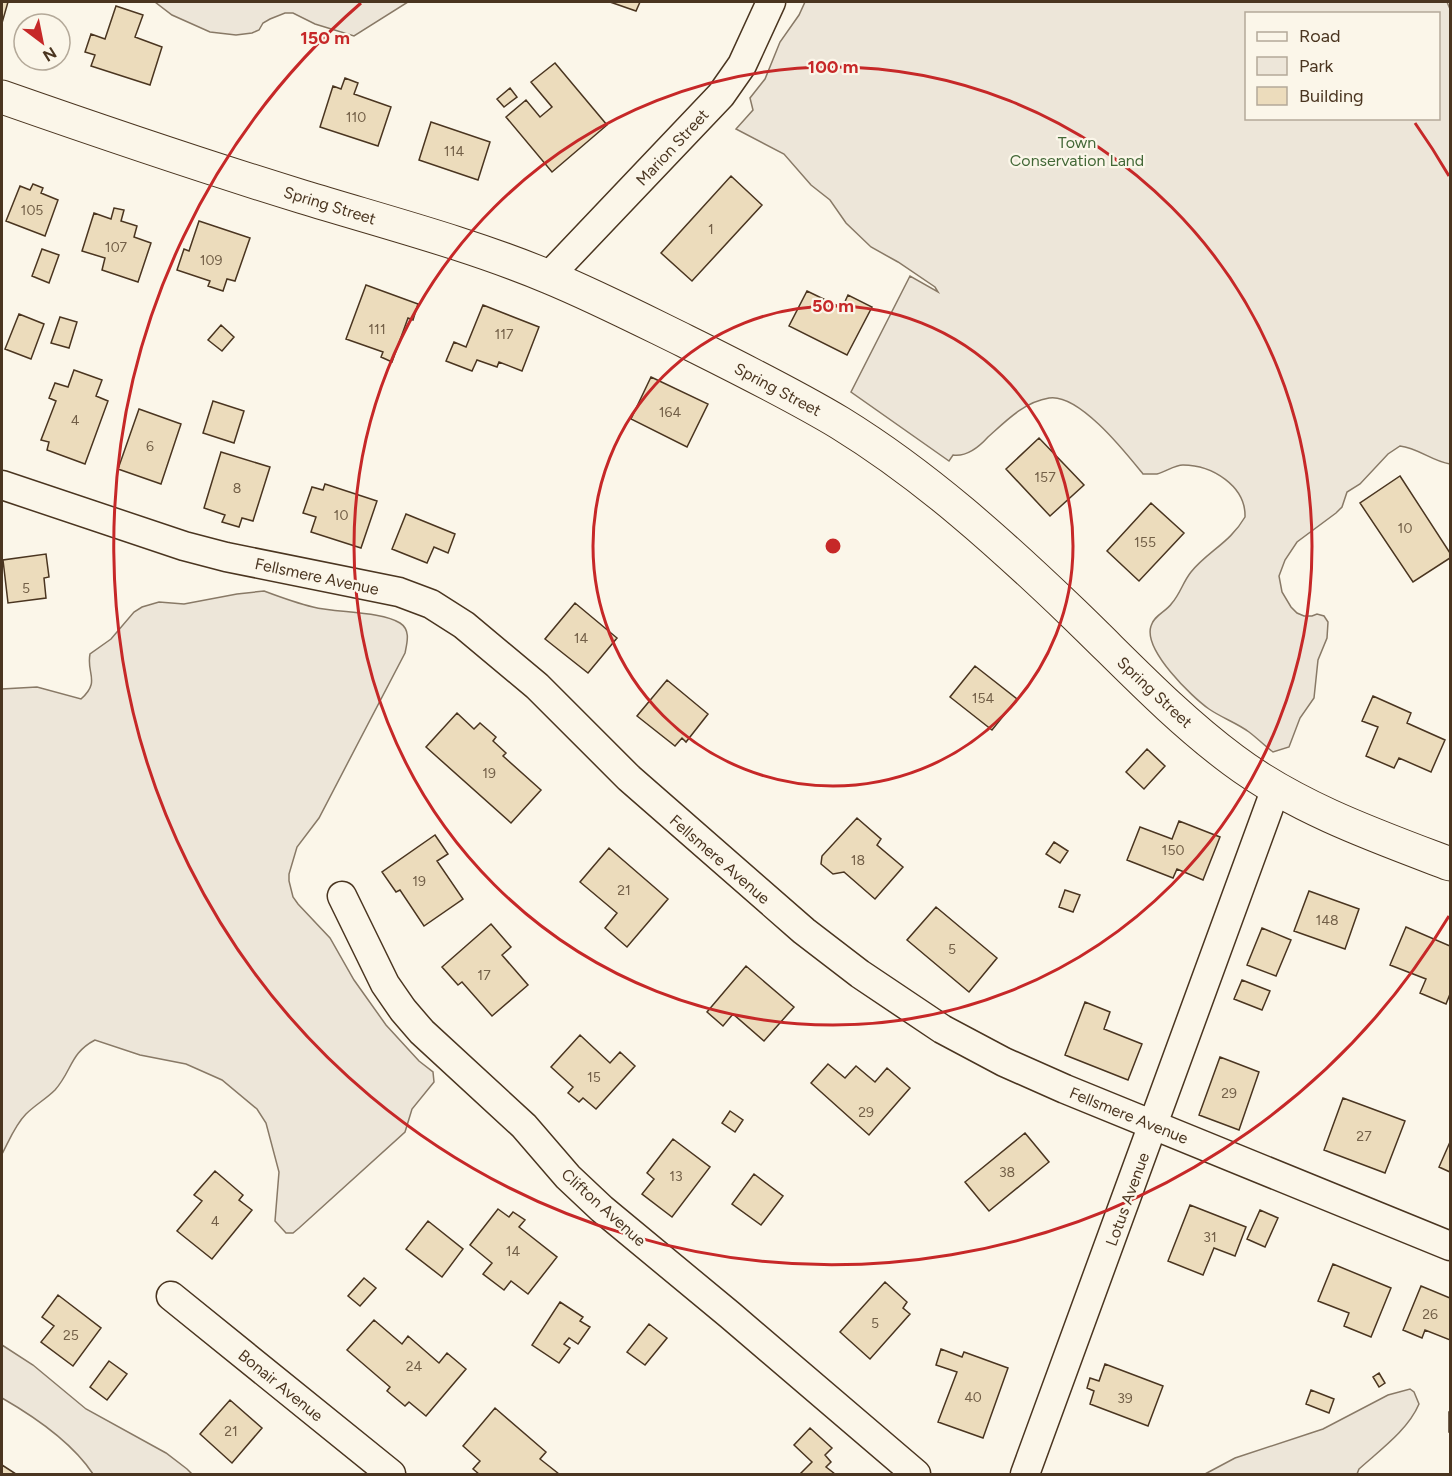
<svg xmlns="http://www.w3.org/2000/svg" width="1452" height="1476" font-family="Figtree,sans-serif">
<rect width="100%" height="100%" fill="#fbf6e9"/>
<!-- green -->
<path fill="#ede6d9" stroke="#887966" stroke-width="1.5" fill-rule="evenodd" d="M 155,2 L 408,2 L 354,36 L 315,24 L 293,13 L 285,13 L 270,19 L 263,23 L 259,30 L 252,33 L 236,35 L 210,32 L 172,15 Z
M 805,2 L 1447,2 L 1450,9 L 1450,464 C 1432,461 1418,448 1400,446 L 1388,454 L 1360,484 L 1347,492 L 1342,507 L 1336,513 L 1297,542 L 1285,560 L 1279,576 L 1282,592 L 1291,607 L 1297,613 L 1304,616 L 1312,616 L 1317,614 L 1324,616 L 1328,622 L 1327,638 L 1318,660 L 1314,698 L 1300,718 L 1289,747 L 1273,752 C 1265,746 1257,738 1249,732 C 1237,723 1222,718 1209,709 C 1192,697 1143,650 1151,626 C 1154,615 1166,612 1172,603 C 1180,594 1183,582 1191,572 C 1208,551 1230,543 1245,517 C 1246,486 1212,465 1183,465 C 1174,465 1166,472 1157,474 C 1152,474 1147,474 1143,474 C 1126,453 1079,393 1049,398 C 1024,402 1006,421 988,437 C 979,447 967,457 953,455 L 949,461 L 851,392 L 910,276 L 938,292 L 935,287 L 898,262 L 871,247 L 846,223 L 830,200 L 811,185 L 784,154 L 736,129 L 753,110 L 750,98 L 765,79 L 780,42 L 799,15 ZM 1246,14 L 1438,14 L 1438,118 L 1246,118 Z
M 264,591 C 280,597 296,603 313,607 C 336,613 381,611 400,623 C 411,630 407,643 405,653 L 319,818 L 297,847 L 289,874 L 289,881 L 293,897 L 298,904 L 330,938 L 354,980 L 386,1025 L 419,1061 L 433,1072 L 434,1082 L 412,1109 L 405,1132 L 299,1228 L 293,1233 L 286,1233 L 275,1221 L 279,1172 L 266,1123 L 257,1109 L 222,1080 L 186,1064 L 140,1055 L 95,1040 C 70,1053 72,1071 55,1090 C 46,1099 35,1105 26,1114 C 15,1125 9,1141 2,1154 L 2,689 L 37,687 L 81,699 C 101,681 86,674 90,654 L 111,639 L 134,612 L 142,607 L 159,602 L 184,604 L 237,594 Z
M 2,1345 L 33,1365 L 86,1409 L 166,1453 L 187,1469 L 192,1474 L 93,1474 C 72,1442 35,1417 2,1398 Z
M 1410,1389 L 1414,1392 L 1419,1404 C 1408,1430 1380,1450 1359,1469 L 1357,1474 L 1205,1474 L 1235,1458 L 1323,1429 L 1388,1395 Z"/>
<!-- building -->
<path fill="#ecdcbc" stroke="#4a3520" stroke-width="1.5" d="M 2,2 L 8,2 L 2,23 Z
M 610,2 L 640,2 L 636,11 Z
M 116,6 L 143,15 L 135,37 L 162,47 L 150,85 L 91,66 L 95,55 L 85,52 L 91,34 L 105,39 Z
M 555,63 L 607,125 L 552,172 L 506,117 L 526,100 L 540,117 L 552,107 L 531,82 Z
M 345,78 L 358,83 L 354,94 L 391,107 L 378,146 L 320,127 L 333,86 L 341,89 Z
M 510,88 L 517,97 L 504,107 L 497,99 Z
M 431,122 L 490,142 L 478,180 L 419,160 Z
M 731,176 L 762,205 L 692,281 L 661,253 Z
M 33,184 L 43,188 L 41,193 L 58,200 L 45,236 L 6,221 L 20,186 L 30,190 Z
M 114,208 L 124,210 L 121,221 L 137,226 L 134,237 L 151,243 L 138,282 L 102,270 L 105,258 L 82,251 L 94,213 L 111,219 Z
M 199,221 L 250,238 L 235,281 L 227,279 L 223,291 L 208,286 L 210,281 L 177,270 L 184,249 L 189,251 Z
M 42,249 L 59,255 L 49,283 L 32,276 Z
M 366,285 L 418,304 L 413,320 L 408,318 L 392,362 L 381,357 L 383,352 L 346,339 Z
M 807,291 L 842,308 L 848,295 L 872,307 L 847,355 L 789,326 Z
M 483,305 L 539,327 L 522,371 L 499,362 L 497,367 L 477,360 L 472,371 L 446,361 L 454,342 L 466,347 Z
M 19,314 L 44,324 L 31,359 L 5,349 Z
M 60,317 L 77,322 L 69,348 L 51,343 Z
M 221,325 L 234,337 L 222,351 L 208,340 Z
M 74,370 L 102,380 L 96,396 L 108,401 L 85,464 L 47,450 L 49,442 L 41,440 L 56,401 L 49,398 L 55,383 L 68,387 Z
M 651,377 L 708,404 L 687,447 L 631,419 Z
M 213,401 L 244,411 L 234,443 L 203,433 Z
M 139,409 L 181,424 L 161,484 L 118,469 Z
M 1039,438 L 1084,485 L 1050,516 L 1006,469 Z
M 221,452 L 270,467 L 253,521 L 242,518 L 239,527 L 222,522 L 225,515 L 204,508 Z
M 1400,476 L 1450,553 L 1450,558 L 1413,582 L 1360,503 Z
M 325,484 L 377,501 L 361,548 L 311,532 L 316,517 L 303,513 L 312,487 L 323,490 Z
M 1151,503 L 1184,533 L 1139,581 L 1107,551 Z
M 406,514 L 455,534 L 448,553 L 434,547 L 427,563 L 392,549 Z
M 46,554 L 49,577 L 44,578 L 46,598 L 8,603 L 3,560 Z
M 575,603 L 617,638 L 588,673 L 545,639 Z
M 975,666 L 1017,699 L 992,730 L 950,697 Z
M 667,680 L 708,714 L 686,742 L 682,738 L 675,746 L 637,716 Z
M 1373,696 L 1411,713 L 1407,723 L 1445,740 L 1431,772 L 1399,758 L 1394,768 L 1366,756 L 1378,727 L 1362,721 Z
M 457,713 L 474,729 L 480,723 L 496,737 L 493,741 L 506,753 L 503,756 L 541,790 L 511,823 L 426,747 Z
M 1147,749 L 1165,766 L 1144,789 L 1126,772 Z
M 857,818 L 881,839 L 877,845 L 903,867 L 875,899 L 844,872 L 833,874 L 821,864 L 822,856 Z
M 1179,821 L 1220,837 L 1203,880 L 1177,869 L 1173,878 L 1127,860 L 1140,827 L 1172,839 Z
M 435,835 L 448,854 L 437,861 L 463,899 L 424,926 L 400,890 L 396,892 L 382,872 Z
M 1054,842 L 1068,851 L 1060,863 L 1046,854 Z
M 609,848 L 668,899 L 627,947 L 605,928 L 617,913 L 580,882 Z
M 1065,890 L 1080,895 L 1073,912 L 1059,907 Z
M 1309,891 L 1359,909 L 1345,949 L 1294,931 Z
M 936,907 L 997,958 L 969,992 L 907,940 Z
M 491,924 L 511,947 L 502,955 L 528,985 L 492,1016 L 462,982 L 458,985 L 442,967 Z
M 1406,927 L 1450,946 L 1450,994 L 1446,1004 L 1420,993 L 1426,979 L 1390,965 Z
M 1262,928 L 1291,940 L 1276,976 L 1247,965 Z
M 746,966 L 794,1007 L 764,1041 L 733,1014 L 723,1026 L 707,1012 Z
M 1242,980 L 1270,991 L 1262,1010 L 1234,999 Z
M 1085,1002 L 1110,1012 L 1104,1029 L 1142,1044 L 1128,1080 L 1065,1055 Z
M 580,1035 L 610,1063 L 620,1052 L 635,1066 L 596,1109 L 583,1098 L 579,1102 L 568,1093 L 573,1087 L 551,1067 Z
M 1220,1057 L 1259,1072 L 1239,1130 L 1199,1115 Z
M 828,1064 L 845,1078 L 856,1066 L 875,1082 L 887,1068 L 910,1088 L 869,1135 L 811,1083 Z
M 1343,1098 L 1405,1121 L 1385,1173 L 1324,1150 Z
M 730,1111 L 743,1120 L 735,1132 L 722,1123 Z
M 1025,1133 L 1049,1162 L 989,1211 L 965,1182 Z
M 673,1139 L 710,1167 L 672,1217 L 642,1194 L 654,1179 L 647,1173 Z
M 1450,1142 L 1450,1172 L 1439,1167 Z
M 215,1171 L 243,1195 L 239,1200 L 252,1210 L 212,1259 L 177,1231 L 202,1201 L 194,1195 Z
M 754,1174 L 783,1196 L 761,1225 L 732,1204 Z
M 1190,1205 L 1246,1227 L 1235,1256 L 1214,1248 L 1203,1275 L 1168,1261 Z
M 498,1209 L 509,1217 L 513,1212 L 525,1220 L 519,1227 L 557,1257 L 528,1294 L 511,1281 L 504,1290 L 483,1274 L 492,1263 L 470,1245 Z
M 1260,1210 L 1278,1218 L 1265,1247 L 1247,1239 Z
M 428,1221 L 463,1249 L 442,1277 L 406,1249 Z
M 1333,1264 L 1391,1288 L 1371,1337 L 1344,1326 L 1349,1313 L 1318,1301 Z
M 364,1278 L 376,1288 L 360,1306 L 348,1296 Z
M 885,1282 L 907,1302 L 903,1308 L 910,1314 L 870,1359 L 840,1332 Z
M 1421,1286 L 1450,1298 L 1450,1340 L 1425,1330 L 1422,1338 L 1403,1330 Z
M 58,1295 L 101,1328 L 73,1366 L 41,1342 L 54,1326 L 42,1317 Z
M 560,1302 L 583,1317 L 580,1321 L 590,1327 L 578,1344 L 569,1338 L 564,1344 L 570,1348 L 559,1363 L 532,1345 Z
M 374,1320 L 402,1344 L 408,1336 L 439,1363 L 447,1353 L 466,1369 L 426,1416 L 409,1402 L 405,1406 L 387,1391 L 390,1387 L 347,1350 Z
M 649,1324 L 667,1338 L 645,1365 L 627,1352 Z
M 941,1349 L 962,1357 L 964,1352 L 1008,1368 L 983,1438 L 938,1422 L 957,1372 L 936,1365 Z
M 109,1361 L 127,1374 L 107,1400 L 90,1387 Z
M 1105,1364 L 1163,1386 L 1148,1426 L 1090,1404 L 1094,1391 L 1087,1388 L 1090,1378 L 1099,1381 Z
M 1379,1373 L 1385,1383 L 1379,1387 L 1373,1377 Z
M 1311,1390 L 1334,1399 L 1329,1413 L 1306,1404 Z
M 230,1400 L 262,1428 L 232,1463 L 200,1434 Z
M 495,1408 L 546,1452 L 540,1459 L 559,1474 L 479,1474 L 473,1469 L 480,1461 L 463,1446 Z
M 1449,1412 L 1450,1412 L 1450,1432 L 1449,1432 Z
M 810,1428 L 832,1448 L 825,1455 L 831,1462 L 826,1467 L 835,1474 L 800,1474 L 812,1462 L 794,1445 Z
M 2,1465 L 16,1474 L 2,1474 Z"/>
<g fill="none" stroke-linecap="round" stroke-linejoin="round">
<!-- minor casing -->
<g stroke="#4a3520" stroke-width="31">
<path id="minor" d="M 548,277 L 721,95 L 742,65 L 771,2
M 2,485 L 184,546 L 226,557 L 399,592 L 431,604 L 464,625 L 537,686 L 629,778 L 804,931 L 860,974 L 942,1029 L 1004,1062 L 1065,1089 L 1450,1246
M 342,896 L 385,984 L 403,1010 L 422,1032 L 524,1126 L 568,1177 L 602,1209 L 730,1315 L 916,1474
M 171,1296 L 391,1474
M 1025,1474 L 1276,788"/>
</g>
<!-- tertiary casing -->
<g stroke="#4a3520" stroke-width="35">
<path id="tertiary" d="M 2,97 C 102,132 202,166 303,197 C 385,222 470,244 549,277 C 595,296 640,319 685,341 C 737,367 790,393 840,423 C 926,476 1001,544 1073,613 C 1125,663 1174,716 1233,760 C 1297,808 1376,836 1450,864"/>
</g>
<!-- minor -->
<use href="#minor" stroke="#fbf6e9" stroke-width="28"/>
<!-- tertiary -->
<use href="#tertiary" stroke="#fbf6e9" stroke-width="33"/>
</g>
<!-- distance rings -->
<g fill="none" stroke="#c62828" stroke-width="3">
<circle cx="833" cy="546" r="240"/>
<circle cx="833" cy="546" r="479"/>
<path d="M1449 916A719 719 0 1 1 361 3M1415 123A719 719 0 0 1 1449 176"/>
</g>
<g text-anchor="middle" stroke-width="4.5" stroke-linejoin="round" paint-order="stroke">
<!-- number labels -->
<g font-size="14" fill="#725f47">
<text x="356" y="122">110</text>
<text x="454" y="156">114</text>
<text x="32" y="215">105</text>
<text x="711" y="234">1</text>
<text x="116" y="252">107</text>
<text x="211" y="265">109</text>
<text x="377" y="334">111</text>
<text x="504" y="339">117</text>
<text x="670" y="417">164</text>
<text x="75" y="425">4</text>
<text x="150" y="451">6</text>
<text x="1045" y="482">157</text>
<text x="237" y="493">8</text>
<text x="341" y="520">10</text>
<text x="1405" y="533">10</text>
<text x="1145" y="547">155</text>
<text x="26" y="593">5</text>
<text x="581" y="643">14</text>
<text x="983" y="703">154</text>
<text x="489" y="778">19</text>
<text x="1173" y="855">150</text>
<text x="858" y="865">18</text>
<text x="419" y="886">19</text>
<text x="624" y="895">21</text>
<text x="1327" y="925">148</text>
<text x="952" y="954">5</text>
<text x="484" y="980">17</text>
<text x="594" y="1082">15</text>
<text x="1229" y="1098">29</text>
<text x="866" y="1117">29</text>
<text x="1364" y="1141">27</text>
<text x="1007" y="1177">38</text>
<text x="676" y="1181">13</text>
<text x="215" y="1226">4</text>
<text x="1210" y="1242">31</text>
<text x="513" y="1256">14</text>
<text x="1430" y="1319">26</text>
<text x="875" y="1328">5</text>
<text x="71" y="1340">25</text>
<text x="414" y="1371">24</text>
<text x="973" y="1402">40</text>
<text x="1125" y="1403">39</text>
<text x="231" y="1436">21</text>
</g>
<!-- park labels -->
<g font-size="16" fill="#436837" stroke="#fbf6e9">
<text x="1077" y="148">Town<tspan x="1077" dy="18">Conservation Land</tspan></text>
</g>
<!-- street labels -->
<g font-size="16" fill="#4a3520" stroke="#fbf6e9">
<text transform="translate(672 147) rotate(-47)" y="6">Marion Street</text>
<text transform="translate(330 205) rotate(17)" y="6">Spring Street</text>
<text transform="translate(778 389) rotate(28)" y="6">Spring Street</text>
<text transform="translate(317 576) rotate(12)" y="6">Fellsmere Avenue</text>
<text transform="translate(1155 692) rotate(43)" y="6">Spring Street</text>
<text transform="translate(720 859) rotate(41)" y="6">Fellsmere Avenue</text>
<text transform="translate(1129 1115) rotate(22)" y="6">Fellsmere Avenue</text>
<text transform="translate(1127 1199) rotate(-70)" y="6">Lotus Avenue</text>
<text transform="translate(604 1207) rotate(42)" y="6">Clifton Avenue</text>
<text transform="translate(281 1385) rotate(39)" y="6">Bonair Avenue</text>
</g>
</g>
<circle cx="833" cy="546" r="9" fill="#c62828" stroke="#fbf6e9" stroke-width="3"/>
<g font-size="18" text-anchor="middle" font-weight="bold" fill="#c62828" stroke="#fbf6e9" stroke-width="4.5" stroke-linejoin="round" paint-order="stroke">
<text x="325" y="44">150 m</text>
<text x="833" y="73">100 m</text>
<text x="833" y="312">50 m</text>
</g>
<!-- border -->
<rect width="1452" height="1476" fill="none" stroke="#4a3520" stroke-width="6"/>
<!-- legend -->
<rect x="1245" y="12" width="195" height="108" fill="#fbf6e9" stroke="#b4a999" stroke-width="1.5"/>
<rect x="1257" y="32" width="30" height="9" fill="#fbf6e9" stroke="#b4a999" stroke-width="1.5"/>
<text x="1299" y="42" font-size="18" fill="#4a3520">Road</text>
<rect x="1257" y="57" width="30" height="18" fill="#ede6d9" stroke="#b4a999" stroke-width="1.5"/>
<text x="1299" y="72" font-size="18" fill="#4a3520">Park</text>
<rect x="1257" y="87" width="30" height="18" fill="#ecdcbc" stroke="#b4a999" stroke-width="1.5"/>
<text x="1299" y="102" font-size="18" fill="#4a3520">Building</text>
<!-- north arrow -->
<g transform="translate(42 42) rotate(148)"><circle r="28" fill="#fbf6e9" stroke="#b4a999" stroke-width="1.5"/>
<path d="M0-4.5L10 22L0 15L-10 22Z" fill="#c62828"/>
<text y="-9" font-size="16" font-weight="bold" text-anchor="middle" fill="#4a3520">N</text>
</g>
</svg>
